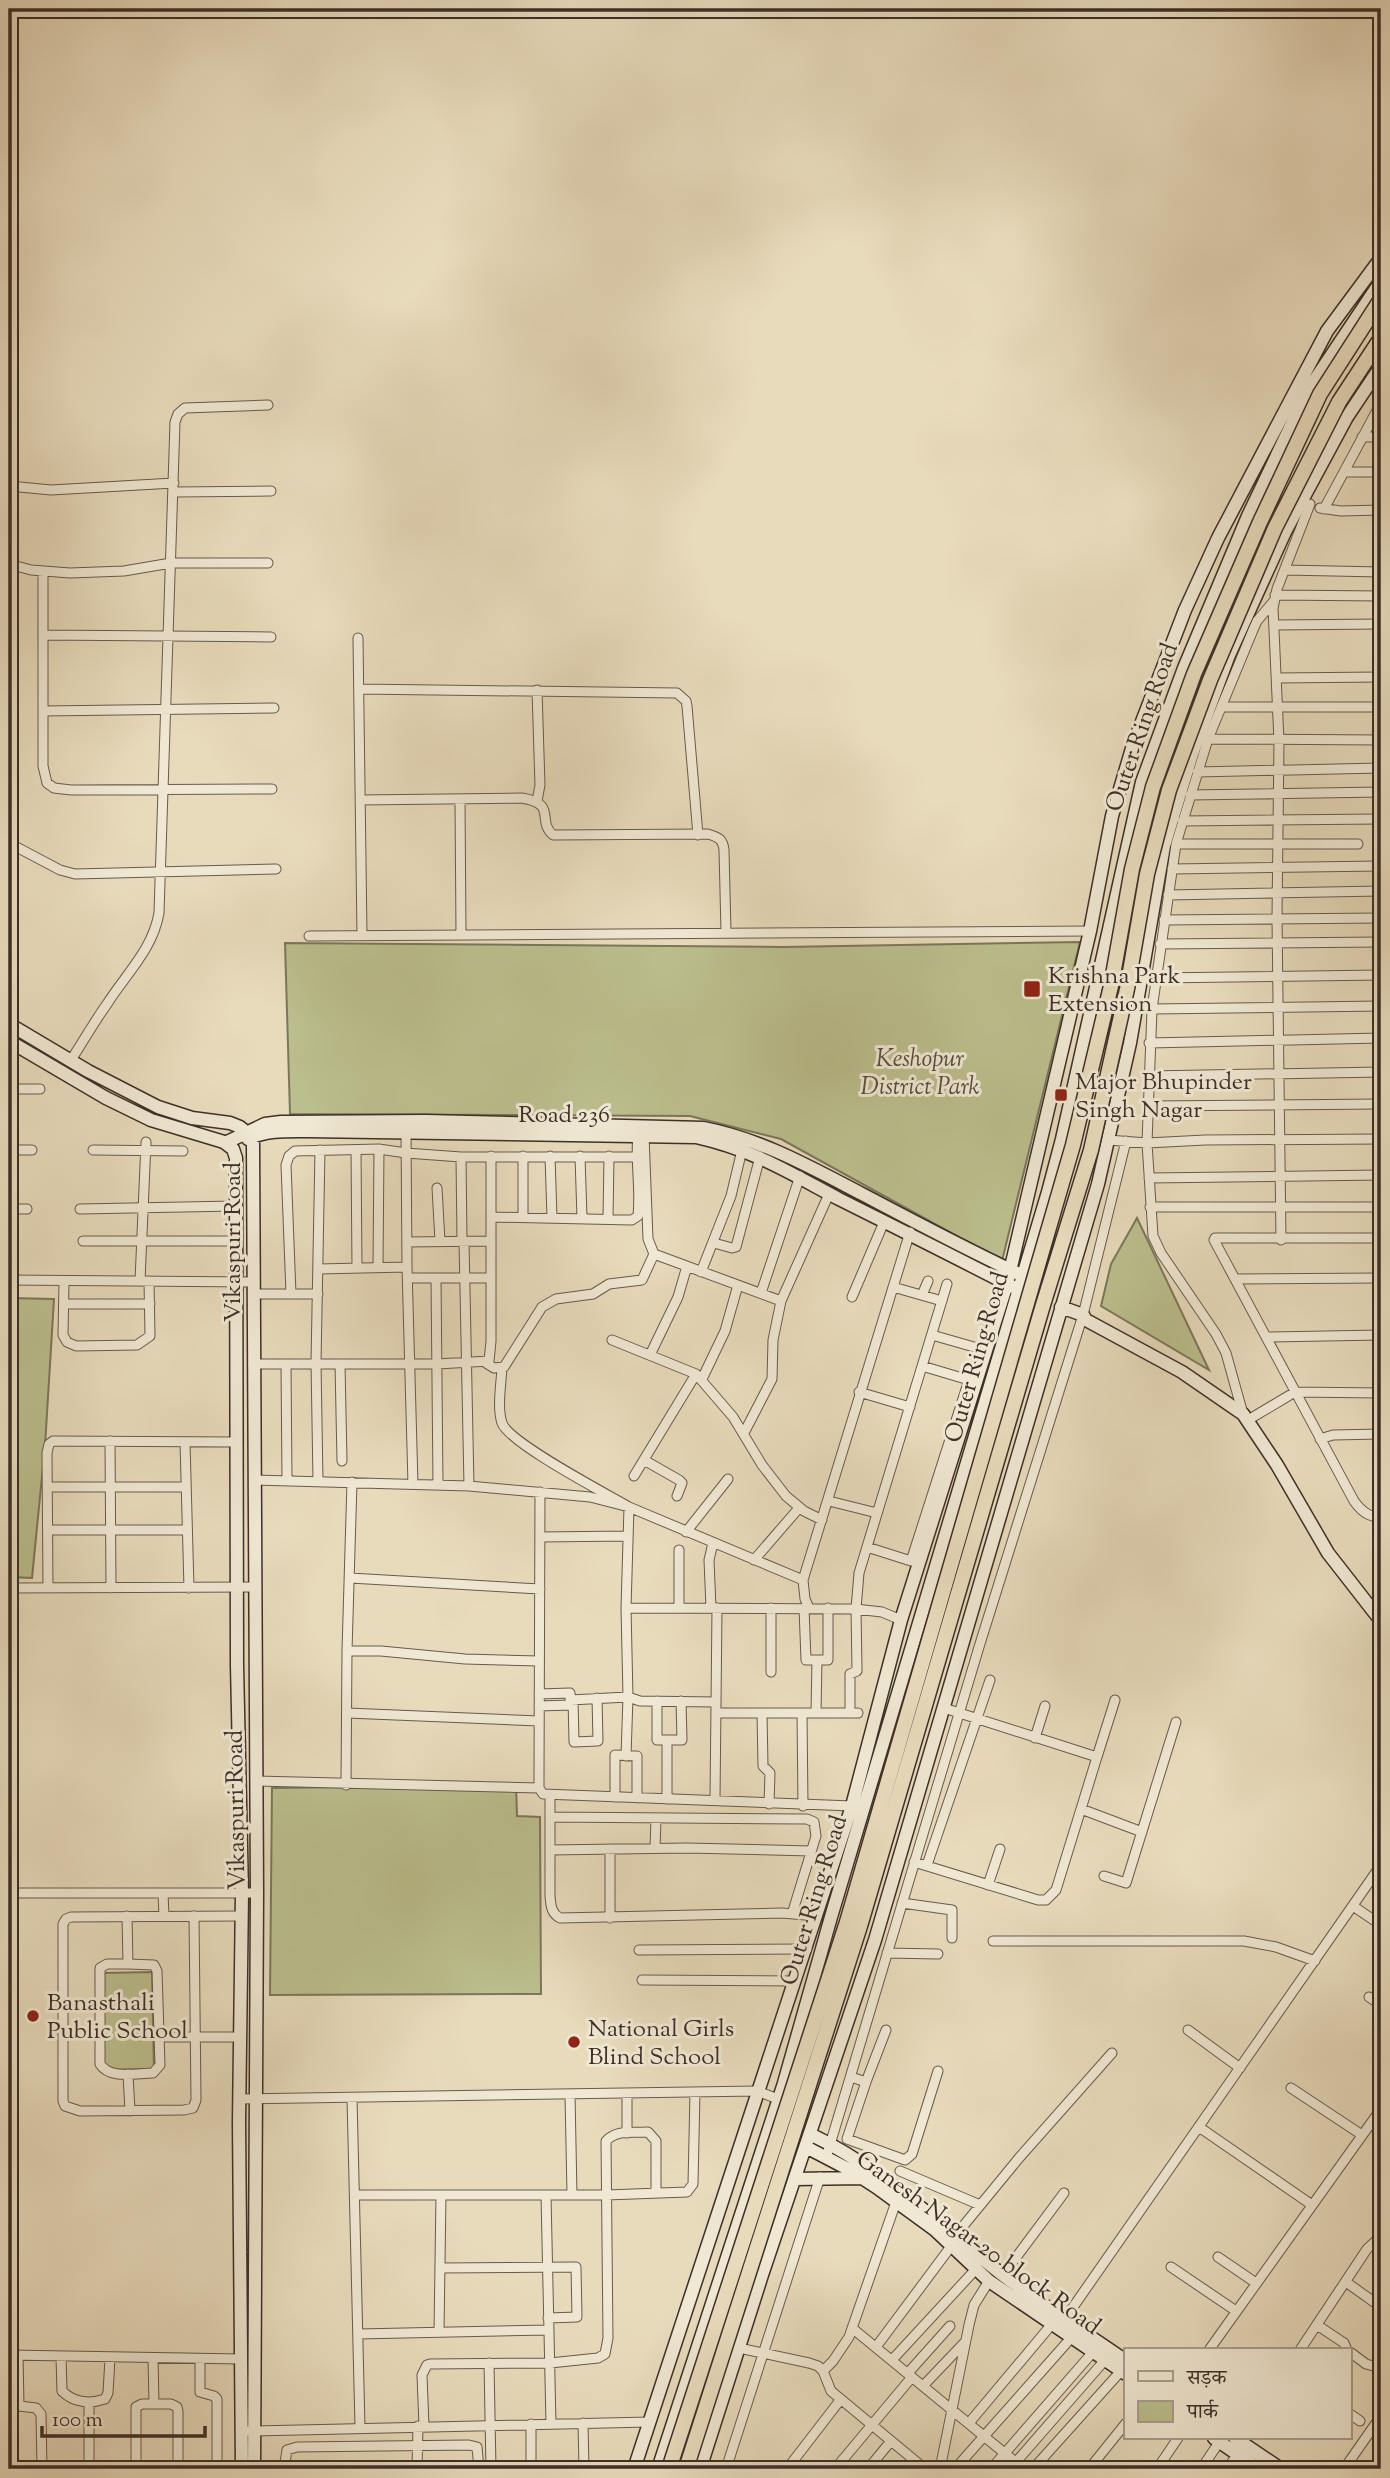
<svg xmlns="http://www.w3.org/2000/svg" width="1390" height="2478" font-family="'Sorts Mill Goudy','Noto Serif Devanagari',serif">
<rect width="100%" height="100%" fill="#e8dbbc"/>
<filter id="stains"><feTurbulence type="fractalNoise" baseFrequency=".00286" numOctaves="4"/><feColorMatrix values="0 0 0 0 .2 0 0 0 0 .09 0 0 0 0 .02 0 0 0 .5 -.17"/></filter>
<radialGradient id="worn" r=".72"><stop offset=".6" stop-color="#630" stop-opacity="0"/><stop offset="1" stop-color="#630" stop-opacity=".3"/></radialGradient>
<!-- green -->
<path fill="#bbbe8d" stroke="#7c765b" stroke-width="2" d="M 1080,942 L 1002,1261 L 781,1139 L 690,1116 L 290,1114 L 285,943 L 783,947 Z
M 1137,1218 L 1209,1370 L 1101,1306 L 1111,1264 Z
M 9,1298 L 54,1299 L 45,1446 L 32,1578 L 9,1577 Z
M 516,1785 L 517,1816 L 540,1817 L 541,1994 L 270,1995 L 272,1788 Z
M 152,1972 L 154,2069 L 103,2070 L 101,1973 Z"/>
<g fill="none" stroke-linecap="round" stroke-linejoin="round">
<!-- street casing -->
<g stroke="#685a4e" stroke-width="11">
<path id="street" d="M 1362,437 L 1381,437
M 1344,472 L 1381,472
M 9,486 L 51,490 L 174,483
M 174,492 L 271,491
M 1320,508 L 1341,511 L 1381,510
M 1324,509 L 1381,403
M 9,564 L 31,570 L 70,573 L 124,571 L 171,563 L 268,563
M 1285,570 L 1381,572
M 43,571 L 43,766 L 47,783 L 54,788 L 71,790 L 272,789
M 1275,595 L 1381,596
M 1274,625 L 1381,624
M 43,635 L 271,637
M 358,638 L 362,935
M 1277,678 L 1381,677
M 359,689 L 677,693 L 686,701 L 687,706 L 698,835
M 537,690 L 540,785 L 537,801
M 1221,707 L 1381,707
M 43,711 L 274,708
M 1208,739 L 1381,740
M 1197,772 L 1381,768
M 1190,795 L 1381,792
M 460,799 L 461,934
M 360,800 L 522,798 C 558,804 536,820 553,835 L 708,834 C 718,837 723,839 724,850 L 726,932
M 1182,821 L 1381,819
M 9,843 L 60,870 L 75,874 L 276,869
M 1176,844 L 1358,844
M 1172,869 L 1381,866
M 1168,895 L 1381,891
M 1164,920 L 1381,918
M 309,936 L 1090,931
M 1160,944 L 1381,942
M 1155,978 L 1381,975
M 1152,1009 L 1381,1006
M 1149,1043 L 1381,1038
M 71,1060 C 83,1042 94,1022 107,1004 C 126,974 153,949 159,913 L 175,422 L 178,414 L 185,408 L 268,405
M 1148,1076 L 1381,1072
M 9,1089 L 40,1089
M 1148,1106 L 1381,1104
M 406,1132 L 407,1267 L 413,1484
M 644,1135 L 648,1239 L 654,1254 L 781,1301
M 1108,1140 L 1147,1143 L 1205,1140 L 1381,1139
M 9,1150 L 32,1150
M 93,1150 L 183,1151
M 356,1150 L 357,1268
M 523,1156 L 523,1217
M 550,1156 L 552,1217
M 580,1156 L 582,1218
M 461,1157 L 462,1241
M 1149,1178 L 1381,1175
M 437,1188 L 440,1241
M 1150,1207 L 1381,1207
M 9,1209 L 27,1209
M 80,1209 L 235,1206
M 491,1217 L 632,1220 L 638,1216 C 641,1189 635,1162 638,1135
M 608,1219 L 609,1156
M 1381,1238 L 1215,1238 L 1214,1240 L 1354,1501 C 1362,1512 1368,1516 1381,1518
M 1281,1240 L 1277,919 L 1279,741 L 1273,608 L 1277,589 L 1310,504
M 83,1241 L 235,1241
M 464,1241 L 469,1486
M 407,1242 L 491,1241
M 714,1243 L 732,1248 L 736,1247 L 760,1157
M 378,1266 L 379,1149
M 318,1269 L 407,1267
M 701,1272 L 731,1196 L 742,1150
M 408,1278 L 491,1278
M 436,1278 L 438,1485
M 1235,1279 L 1381,1278
M 9,1280 L 253,1282
M 64,1281 L 63,1335 L 67,1342 L 76,1346 L 137,1345 L 150,1336 L 149,1281
M 140,1281 L 146,1142
M 893,1287 L 942,1301
M 761,1293 L 800,1176
M 253,1294 L 291,1294
M 318,1294 L 291,1294 L 286,1165 L 289,1156 L 295,1151 L 379,1149 L 406,1153 L 461,1157 L 636,1157
M 922,1295 L 928,1281
M 852,1297 L 884,1222
M 64,1304 L 150,1304
M 932,1335 L 974,1347
M 1266,1337 L 1381,1335
M 612,1340 L 696,1374 L 733,1417 L 762,1465 L 786,1496 L 804,1511 L 822,1520
M 650,1355 L 678,1297 L 687,1266
M 486,1363 L 494,1368 L 504,1367 L 542,1307 L 556,1299 L 593,1294 L 609,1284 L 642,1280 L 654,1254
M 253,1364 L 437,1364 L 489,1361 L 491,1341 L 491,1156
M 286,1364 L 287,1481
M 340,1364 L 342,1461
M 502,1368 C 501,1385 497,1408 502,1423 C 509,1443 605,1493 629,1507 L 626,1608 L 628,1697 L 640,1701 L 716,1702
M 702,1379 L 725,1331 L 738,1285
M 859,1392 L 910,1407
M 1243,1414 L 1226,1353 L 1216,1334 L 1161,1253 L 1153,1236 L 1147,1143 L 1152,1009 L 1176,844 L 1208,739 L 1253,630 L 1257,621 L 1274,601
M 1248,1420 L 1295,1392 L 1381,1393
M 744,1433 L 772,1379 L 773,1340 L 781,1301 L 829,1194
M 1320,1439 L 1333,1435 L 1381,1434
M 110,1441 L 111,1588
M 185,1442 L 189,1588
M 644,1460 L 679,1480 L 682,1483 L 677,1496
M 634,1476 L 696,1374
M 254,1480 L 469,1486 L 590,1497 L 629,1507 L 803,1580
M 318,1481 L 316,1363 L 320,1150
M 48,1487 L 186,1487
M 540,1492 L 539,1778 L 539,1788 L 543,1794 L 852,1806
M 829,1501 L 877,1513
M 48,1530 L 187,1530
M 686,1532 L 728,1479
M 540,1537 L 628,1536
M 867,1547 L 911,1561 L 969,1380 L 922,1366
M 754,1560 L 799,1508
M 350,1578 L 540,1589
M 9,1588 L 255,1587
M 48,1588 L 47,1453 L 49,1444 L 53,1441 L 236,1442
M 626,1608 L 856,1609 L 882,1612 L 901,1620
M 679,1608 L 679,1550
M 711,1608 L 709,1560 L 713,1543
M 771,1608 L 771,1672
M 804,1608 L 806,1660 L 828,1660 L 828,1608
M 809,1608 L 805,1599 L 803,1580 L 910,1232
M 347,1651 L 381,1651 L 465,1659 L 539,1661
M 539,1694 L 570,1693 L 570,1705 L 539,1706
M 573,1699 L 574,1742 L 598,1741 L 597,1698
M 570,1700 L 628,1697 L 626,1756
M 657,1701 L 657,1740 L 682,1740 L 681,1701
M 347,1713 L 539,1721
M 716,1713 L 858,1713
M 762,1713 L 763,1766 L 770,1773 L 769,1804
M 802,1713 L 803,1806
M 816,1713 L 817,1660
M 850,1713 L 850,1674 L 857,1671 L 856,1609 L 859,1573 L 947,1284
M 1035,1738 L 1045,1706
M 1097,1757 L 1115,1700
M 256,1781 L 539,1788
M 346,1785 L 347,1651 L 352,1482
M 550,1795 L 550,1896 C 551,1906 551,1913 560,1918 L 782,1913 L 817,1916
M 615,1797 L 615,1755 L 637,1756 L 637,1798
M 667,1799 L 667,1742
M 715,1800 L 717,1608
M 1081,1809 L 1142,1832
M 550,1817 L 807,1819 L 814,1822 L 816,1836 L 792,1914
M 655,1848 L 656,1818
M 550,1850 L 687,1848 L 811,1851
M 914,1862 L 1038,1900 L 1046,1900 L 1056,1890 L 1097,1757 L 944,1708
M 927,1865 L 990,1680
M 1104,1876 L 1126,1883 L 1176,1722
M 988,1885 L 1000,1849
M 9,1893 L 257,1893
M 163,1893 L 164,1916
M 902,1903 L 952,1910 L 952,1938
M 1353,1906 L 1381,1925
M 127,1916 L 128,1964 L 107,1964 L 100,1968 L 100,2064 C 110,2080 137,2073 153,2073 L 160,2065 L 157,1971 L 154,1965 L 128,1964
M 194,1916 L 196,2100 L 193,2108 L 184,2110 L 80,2111 L 65,2106 L 63,2101 L 63,1924 L 66,1919 L 71,1917 L 241,1916
M 610,1918 L 610,1849
M 993,1941 L 1244,1941 L 1276,1947 L 1315,1961
M 639,1950 L 807,1949
M 887,1953 L 938,1954
M 642,1980 L 795,1981
M 1369,1997 L 1381,2005
M 64,2006 L 100,2006
M 1188,2030 L 1240,2068
M 159,2037 L 240,2037
M 128,2074 L 130,2111
M 851,2077 L 866,2082 L 886,2030
M 866,2082 L 847,2139 L 905,2160 L 912,2154 L 938,2071
M 1291,2088 L 1362,2135
M 570,2094 L 572,2195
M 352,2098 L 360,2427
M 239,2099 L 757,2091 L 778,2099
M 1199,2127 L 1312,2205
M 627,2133 L 627,2093
M 826,2158 L 979,1647 L 1083,1315 L 1126,1141
M 900,2171 L 980,2205
M 355,2195 L 606,2195 L 687,2192 L 693,2184 L 695,2092
M 546,2195 L 551,2424
M 955,2236 L 1019,2158 L 1112,2053
M 1218,2257 L 1256,2283
M 1171,2267 L 1236,2311
M 440,2268 L 576,2267 L 577,2317 L 548,2318
M 1003,2275 L 1064,2193
M 1346,2282 L 1381,2307
M 1062,2323 L 1381,1865
M 1317,2325 L 1344,2343 L 1347,2350
M 852,2328 L 1024,2469
M 439,2332 L 441,2195
M 358,2334 L 549,2330
M 876,2347 L 952,2245
M 739,2348 L 809,2363 L 818,2366 L 823,2371
M 1209,2350 L 1381,2109
M 1300,2350 L 1367,2249 L 1381,2236
M 1350,2352 L 1366,2364 L 1381,2368
M 9,2355 L 241,2359
M 61,2357 L 62,2391 C 74,2403 90,2404 105,2399 L 108,2393 L 110,2358
M 153,2358 L 154,2404 L 171,2404 L 177,2407 L 178,2411 L 178,2467
M 200,2359 L 200,2392 L 214,2396 L 217,2399 L 217,2466
M 892,2360 L 976,2269
M 489,2363 L 491,2469
M 823,2371 L 833,2361 L 849,2337 L 896,2202
M 823,2371 L 831,2391 L 925,2469
M 908,2373 L 950,2326
M 923,2386 L 964,2343
M 89,2403 L 89,2467
M 19,2406 L 36,2408 L 41,2414 L 42,2468
M 9,2407 L 19,2406 L 18,2355
M 1350,2414 L 1360,2421
M 583,2423 L 584,2469
M 969,2423 L 1052,2324
M 531,2424 L 531,2469
M 424,2426 L 422,2375 L 427,2365 L 430,2364 L 550,2363 L 598,2358 L 605,2354 L 608,2338 L 606,2141 C 617,2129 633,2133 648,2132 L 656,2141 L 656,2193
M 249,2431 L 649,2422
M 1016,2462 L 1105,2360
M 1380,2463 L 1381,2464
M 136,2467 L 136,2407 L 142,2404 L 154,2404
M 9,2468 L 242,2466
M 284,2469 L 287,2450 L 297,2447 L 469,2445 L 477,2447 L 479,2469
M 417,2469 L 418,2426
M 726,2469 L 820,2177
M 787,2469 L 841,2399
M 835,2469 L 912,2377
M 868,2469 L 891,2441
M 940,2469 L 969,2325 L 974,2305 L 989,2281
M 955,2469 L 1071,2338
M 991,2469 L 1093,2352
M 1033,2469 L 1121,2371
M 1089,2469 L 1126,2423
M 1157,2469 L 1178,2438
M 1201,2469 L 1220,2441
M 1227,2469 L 1238,2454
M 1344,2469 L 1381,2416"/>
</g>
<!-- secondary casing -->
<g stroke="#3d2f29" stroke-width="15">
<path id="secondary" d="M 9,1024 L 88,1071 L 158,1107 L 192,1118 L 230,1123 L 240,1127 L 252,1137 L 253,1144 L 257,1893 L 254,2469
M 9,1041 L 106,1098 L 151,1120 L 224,1142 L 233,1149 L 236,1158 L 237,1665 L 242,1893 L 239,2122 L 242,2469
M 248,1139 C 266,1130 288,1131 308,1131 L 696,1137 C 754,1150 788,1172 839,1199 C 897,1228 955,1257 1013,1287
M 225,1143 L 265,1124 L 281,1122 L 426,1121 L 703,1128 C 761,1139 810,1167 862,1194 C 913,1221 964,1248 1017,1273
M 1061,1307 L 1083,1315 L 1086,1320 L 1182,1372 L 1243,1414 L 1277,1465 L 1328,1553 L 1381,1621
M 810,2134 C 880,2167 939,2224 999,2272 C 1040,2304 1084,2332 1126,2361
M 806,2147 L 850,2170 L 876,2187 L 935,2230 L 989,2281 L 1126,2374
M 795,2179 L 861,2178
M 1214,2438 L 1259,2469
M 1235,2438 L 1281,2469
M 634,2469 L 852,1806 L 901,1620 L 1007,1284 L 1090,931 L 1112,816 L 1133,745 L 1185,610 L 1218,538 L 1327,331 L 1381,258
M 658,2469 L 784,2083 L 831,1917 L 1048,1192 L 1062,1139 L 1142,782 L 1184,668 L 1248,516 L 1308,390 L 1381,281
M 700,2469 L 762,2275 L 875,1940 L 1098,1184 L 1130,1043 L 1164,846 L 1192,754 L 1229,655 L 1285,532 L 1347,417 L 1381,366"/>
</g>
<!-- street -->
<use href="#street" stroke="#f0e8d3" stroke-width="9"/>
<!-- secondary -->
<use href="#secondary" stroke="#f0e8d3" stroke-width="12"/>
<!-- primary-bridge casing -->
<g stroke="#3d2f29" stroke-width="17" stroke-linecap="butt">
<path id="primary-bridge" d="M 669,2469 L 847,1922 L 1073,1145 L 1111,986 L 1132,869 L 1153,787 L 1194,674 L 1260,522 L 1320,394 L 1381,299
M 686,2469 L 860,1926 L 1043,1305 L 1091,1150 L 1127,989 L 1147,874 L 1169,790 L 1210,680 L 1275,528 L 1339,402 L 1381,338"/>
</g>
<!-- primary-bridge -->
<use href="#primary-bridge" stroke="#e8dbbc" stroke-width="14"/>
</g>
<!-- markers -->
<g fill="#8f2418" stroke="#f0e8d3" stroke-width="2.5">
<rect x="1023" y="980" width="18" height="18" rx="3.5"/>
<rect x="1054" y="1088" width="14" height="14" rx="3.5"/>
<circle cx="33" cy="2016" r="7"/>
<circle cx="574" cy="2042" r="7"/>
</g>
<g text-anchor="middle" stroke-width="6" stroke-linejoin="round" paint-order="stroke">
<!-- street labels -->
<g font-size="24" fill="#3d2f29" stroke="#f0e8d3">
<text transform="translate(1141 727) rotate(-71)" y="8">Outer Ring Road</text>
<text x="564" y="1122">Road 236</text>
<text transform="translate(232 1242) rotate(-90)" y="8">Vikaspuri Road</text>
<text transform="translate(976 1357) rotate(-74)" y="8">Outer Ring Road</text>
<text transform="translate(235 1810) rotate(-91)" y="8">Vikaspuri Road</text>
<text transform="translate(813 1900) rotate(-73)" y="8">Outer Ring Road</text>
<text transform="translate(979 2242) rotate(36)" y="8">Ganesh Nagar 20 block Road</text>
</g>
<!-- poi labels -->
<g font-size="24" fill="#3d2f29" stroke="#f0e8d3" text-anchor="start">
<text x="1048" y="983">Krishna Park<tspan x="1048" dy="28">Extension</tspan></text>
<text x="1075" y="1089">Major Bhupinder<tspan x="1075" dy="28">Singh Nagar</tspan></text>
<text x="47" y="2010">Banasthali<tspan x="47" dy="28">Public School</tspan></text>
<text x="588" y="2036">National Girls<tspan x="588" dy="28">Blind School</tspan></text>
</g>
<!-- park labels -->
<g font-size="24" font-style="italic" fill="#564c3d" stroke="#f0e8d3">
<text x="920" y="1066">Keshopur<tspan x="920" dy="28">District Park</tspan></text>
</g>
</g>
<!-- margin -->
<rect width="1390" height="2478" fill="none" stroke="#e8dbbc" stroke-width="35"/>
<rect x="10" y="10" width="1369" height="2457" fill="none" stroke="#3d2f29" stroke-width="3.5"/>
<rect x="18" y="18" width="1355" height="2443" fill="none" stroke="#3d2f29" stroke-width="2"/>
<!-- legend -->
<rect x="1124" y="2348" width="228" height="91" fill="#f0e8d3" stroke="#a89e8f" stroke-width="2"/>
<rect x="1138" y="2371" width="35" height="10" fill="#f0e8d3" stroke="#a89e8f" stroke-width="2"/>
<text x="1187" y="2384" font-size="21" fill="#3d2f29">सड़क</text>
<rect x="1138" y="2401" width="35" height="21" fill="#bbbe8d" stroke="#a89e8f" stroke-width="2"/>
<text x="1187" y="2418" font-size="21" fill="#3d2f29">पार्क</text>
<!-- scale -->
<path d="M42 2426v10h163v-10" fill="none" stroke="#3d2f29" stroke-width="3.5"/>
<text x="52" y="2426" font-size="21" fill="#3d2f29" stroke="#f0e8d3" stroke-width="5" paint-order="stroke">100 m</text>
<rect width="100%" height="100%" filter="url(#stains)"/>
<rect width="100%" height="100%" fill="url(#worn)"/>
</svg>
